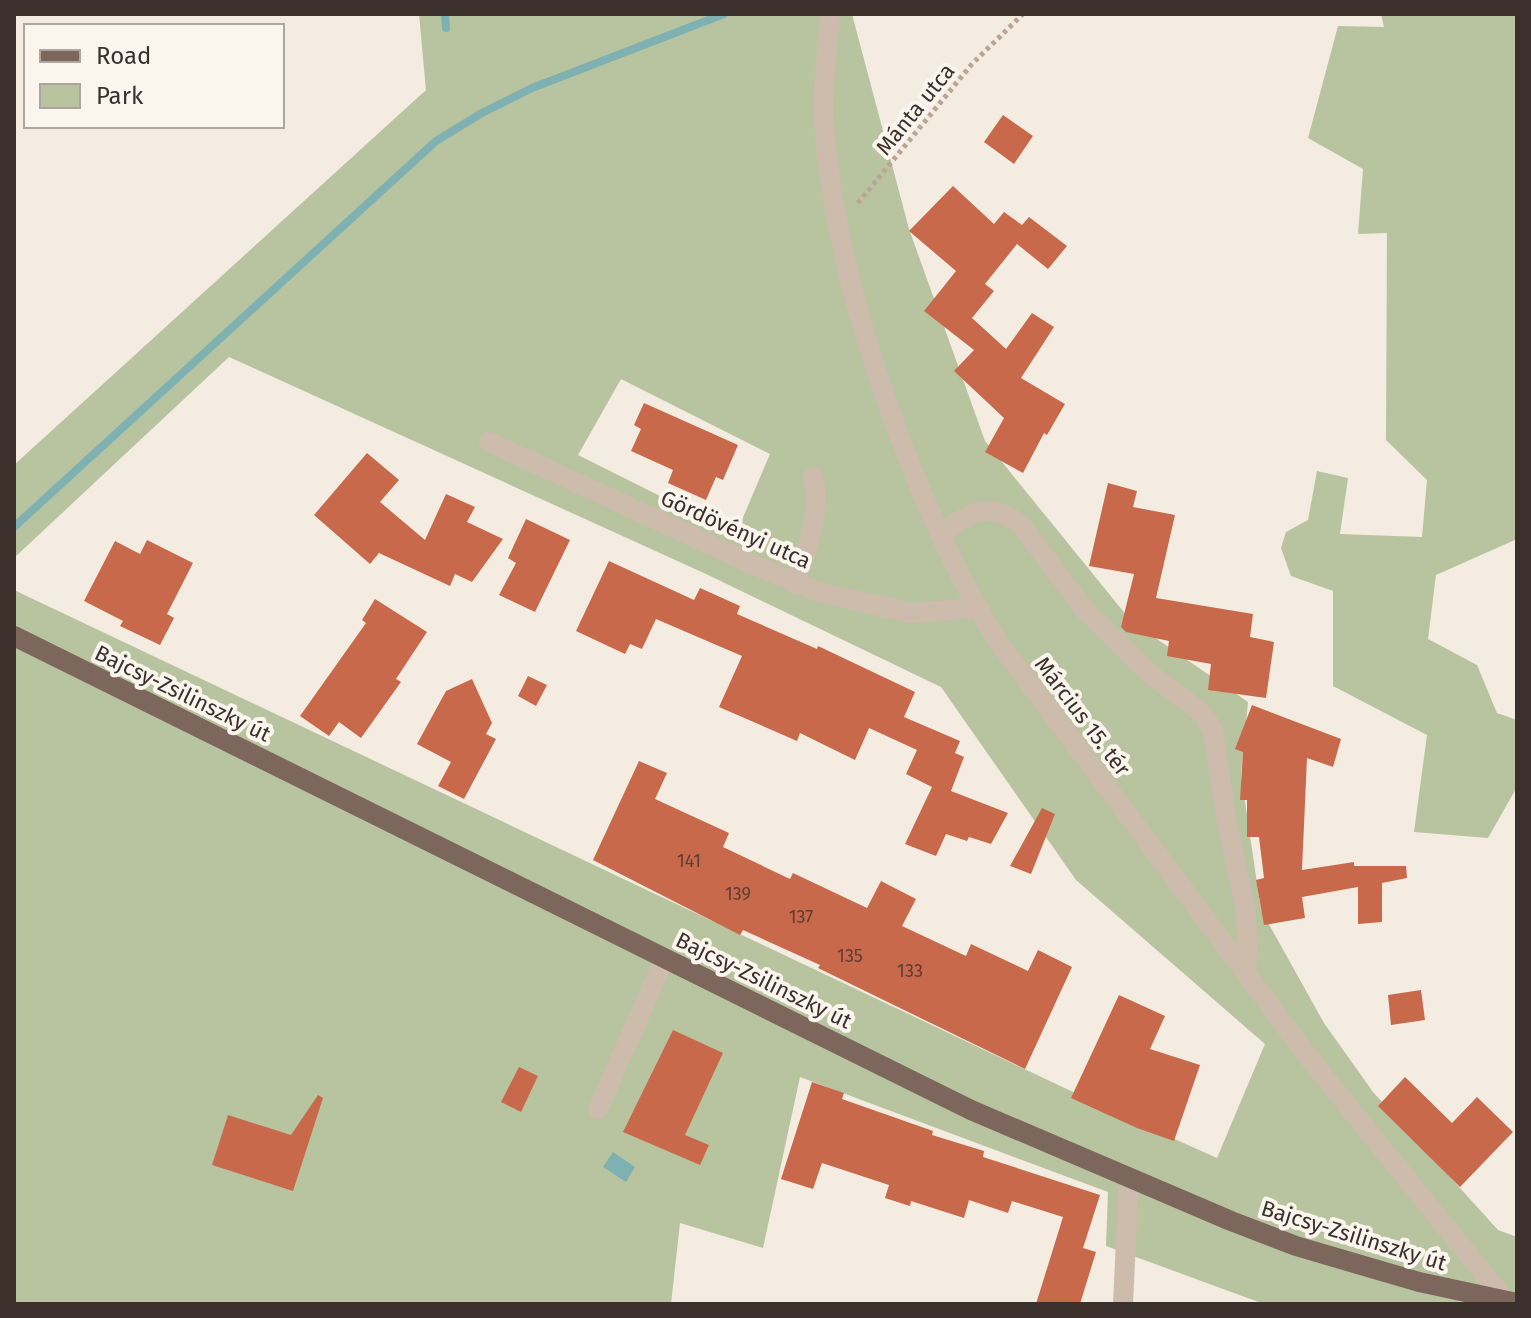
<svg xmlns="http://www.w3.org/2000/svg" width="1531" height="1318" font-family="'Fira Sans',sans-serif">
<rect width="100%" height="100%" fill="#f4ebe1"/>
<!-- green -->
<path fill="#b8c4a0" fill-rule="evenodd" d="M 419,14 L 852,14 L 909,229 L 985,441 L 1131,621 L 1248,702 L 1241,775 L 1261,910 L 1324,1023 L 1373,1092 L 1498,1230 L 1517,1237 L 1517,1304 L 1264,1304 L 1106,1246 L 1108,1192 L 800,1077 L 763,1248 L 680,1223 L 671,1304 L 14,1304 L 14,590 L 1130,1119 L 1217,1158 L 1265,1044 L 1076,880 L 941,687 L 706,574 L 229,357 L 14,558 L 14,465 L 426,90 ZM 621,379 L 770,454 L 736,534 L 578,455 Z
M 1381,14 L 1517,14 L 1517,539 L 1436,575 L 1428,639 L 1477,665 L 1497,713 L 1517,720 L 1517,787 L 1488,838 L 1414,832 L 1427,735 L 1333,686 L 1333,591 L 1291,576 L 1281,548 L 1286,532 L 1308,520 L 1317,471 L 1348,478 L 1340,534 L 1422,537 L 1427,480 L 1386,440 L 1387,233 L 1358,234 L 1363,169 L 1308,138 L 1338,26 L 1384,27 Z"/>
<!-- water -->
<path fill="#7fb0b2" d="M 613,1152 L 635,1167 L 626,1182 L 603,1167 Z"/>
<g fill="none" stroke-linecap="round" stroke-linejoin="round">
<!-- stream -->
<path stroke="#7fb0b2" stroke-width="8" d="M 445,14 L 446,28
M 14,527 L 436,141 L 482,113 L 532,88 L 724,14"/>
</g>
<!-- building -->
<path fill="#c8694b" d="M 1003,115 L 1033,136 L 1014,164 L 984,142 Z
M 953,186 L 994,224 L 1004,212 L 1022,225 L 1029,217 L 1067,246 L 1048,269 L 1017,244 L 985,284 L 994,291 L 972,318 L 1006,349 L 1032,313 L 1054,327 L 1021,378 L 1065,404 L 1047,435 L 1044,433 L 1023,473 L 985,452 L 1004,418 L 954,371 L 974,350 L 924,311 L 956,271 L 909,231 Z
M 644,403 L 738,445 L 723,480 L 716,477 L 706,500 L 668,483 L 673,470 L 631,451 L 641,429 L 634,425 Z
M 367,453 L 399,480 L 380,502 L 425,540 L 446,494 L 475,507 L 467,522 L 503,539 L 472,582 L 455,574 L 450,586 L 379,553 L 370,564 L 314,515 Z
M 1108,483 L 1137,491 L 1133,507 L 1175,515 L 1156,598 L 1253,614 L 1250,637 L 1274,642 L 1266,698 L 1208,690 L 1211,664 L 1167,656 L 1169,641 L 1126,632 L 1121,627 L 1134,574 L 1089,566 Z
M 526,519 L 570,540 L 535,612 L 499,595 L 516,563 L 508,558 Z
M 147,540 L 193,563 L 167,614 L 174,618 L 160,645 L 120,626 L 123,621 L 84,601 L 115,541 L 140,554 Z
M 609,561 L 694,600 L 700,588 L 740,606 L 737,614 L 817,649 L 818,646 L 915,692 L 904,717 L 960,741 L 955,753 L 964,757 L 951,791 L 1008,813 L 991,844 L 969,837 L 967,841 L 946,834 L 936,856 L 905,844 L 932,787 L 906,774 L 917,750 L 869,728 L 855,760 L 800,733 L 797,741 L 719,707 L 742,656 L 656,619 L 642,649 L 630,644 L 625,654 L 576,631 Z
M 375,599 L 427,632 L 396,679 L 401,682 L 361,738 L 339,722 L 329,736 L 300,716 L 366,623 L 362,620 Z
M 528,676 L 547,685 L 536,706 L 518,696 Z
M 472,679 L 492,723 L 486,734 L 496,739 L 464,799 L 438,786 L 451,762 L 417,744 L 446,691 Z
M 1252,705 L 1341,739 L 1333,767 L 1307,758 L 1302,870 L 1354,862 L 1354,866 L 1406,866 L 1407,878 L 1382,883 L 1382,922 L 1358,924 L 1358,887 L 1302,897 L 1305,918 L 1264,925 L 1256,880 L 1264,878 L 1259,837 L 1247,837 L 1247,800 L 1240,800 L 1243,752 L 1235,749 Z
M 639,761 L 667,773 L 655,799 L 729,833 L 723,847 L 790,879 L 793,873 L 867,908 L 881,881 L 916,899 L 902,926 L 966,956 L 971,944 L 1028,971 L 1038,950 L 1072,967 L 1025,1069 L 818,968 L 820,965 L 743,930 L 740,935 L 593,860 Z
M 1042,808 L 1055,814 L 1031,874 L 1010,866 Z
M 1421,990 L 1425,1020 L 1391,1025 L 1388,995 Z
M 1119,995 L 1165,1016 L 1150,1049 L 1200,1065 L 1174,1141 L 1137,1128 L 1071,1098 Z
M 673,1030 L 723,1053 L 685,1135 L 709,1145 L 700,1165 L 623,1132 Z
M 519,1067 L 538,1076 L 521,1112 L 501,1102 Z
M 1405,1077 L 1452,1123 L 1477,1097 L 1513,1132 L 1460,1187 L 1378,1106 Z
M 812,1082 L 844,1093 L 842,1099 L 933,1131 L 932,1135 L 984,1151 L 983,1157 L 1100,1195 L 1083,1248 L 1096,1252 L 1080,1304 L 1036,1304 L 1063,1217 L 1012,1201 L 1008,1213 L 969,1200 L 964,1218 L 911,1201 L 910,1206 L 885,1198 L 889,1185 L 822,1163 L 813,1189 L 781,1179 Z
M 318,1095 L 323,1098 L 293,1191 L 212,1165 L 228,1115 L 291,1135 Z"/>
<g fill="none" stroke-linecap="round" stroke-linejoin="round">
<!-- path -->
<path stroke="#b9a596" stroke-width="5" stroke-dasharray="4 4" stroke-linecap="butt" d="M 858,203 L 972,64 L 1023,14"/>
<!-- minor -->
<path stroke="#cdbbac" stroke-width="20" d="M 830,14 C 827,54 821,95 825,136 C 835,247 868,355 908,459 C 934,523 962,586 1000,644 L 1313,1063 L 1506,1301 L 1505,1304
M 489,442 L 756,566 L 819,592 L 911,613 L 976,608
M 941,535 C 969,512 991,499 1022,526 L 1084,609 L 1150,674 L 1202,713 L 1213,730 L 1227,823 L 1245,906 L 1248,947 L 1246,972
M 795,584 C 805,550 823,512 813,477
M 598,1109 L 665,958
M 1123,1304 L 1129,1178"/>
<!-- major -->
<path stroke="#7d675c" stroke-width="20" d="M 14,636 L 971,1110 L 1231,1221 L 1296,1246 L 1419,1282 L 1517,1303"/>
</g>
<g text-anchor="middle" stroke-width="8" stroke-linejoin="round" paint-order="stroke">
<!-- number labels -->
<g font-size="18" fill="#5e3e33">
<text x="689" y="867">141</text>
<text x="738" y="900">139</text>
<text x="801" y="923">137</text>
<text x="850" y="962">135</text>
<text x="910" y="977">133</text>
</g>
<!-- street labels -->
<g font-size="22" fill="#3b302b" stroke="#fbf5ee">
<text transform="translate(915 109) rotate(-51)" y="8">Mánta utca</text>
<text transform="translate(736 529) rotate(24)" y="8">Gördövényi utca</text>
<text transform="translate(183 693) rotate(26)" y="8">Bajcsy-Zsilinszky út</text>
<text transform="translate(1083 716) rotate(53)" y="8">Március 15. tér</text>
<text transform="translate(764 980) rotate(26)" y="8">Bajcsy-Zsilinszky út</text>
<text transform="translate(1354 1235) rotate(17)" y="8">Bajcsy-Zsilinszky út</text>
</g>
</g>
<!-- border -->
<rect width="1531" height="1318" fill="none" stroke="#3b302b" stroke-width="32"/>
<!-- legend -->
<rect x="24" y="24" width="260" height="104" fill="#fbf5ee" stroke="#aea6a0" stroke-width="2"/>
<rect x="40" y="50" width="40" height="12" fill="#7d675c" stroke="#aea6a0" stroke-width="2"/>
<text x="96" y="64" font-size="24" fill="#3b302b">Road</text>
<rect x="40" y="84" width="40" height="24" fill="#b8c4a0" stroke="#aea6a0" stroke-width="2"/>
<text x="96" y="104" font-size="24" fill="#3b302b">Park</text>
</svg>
